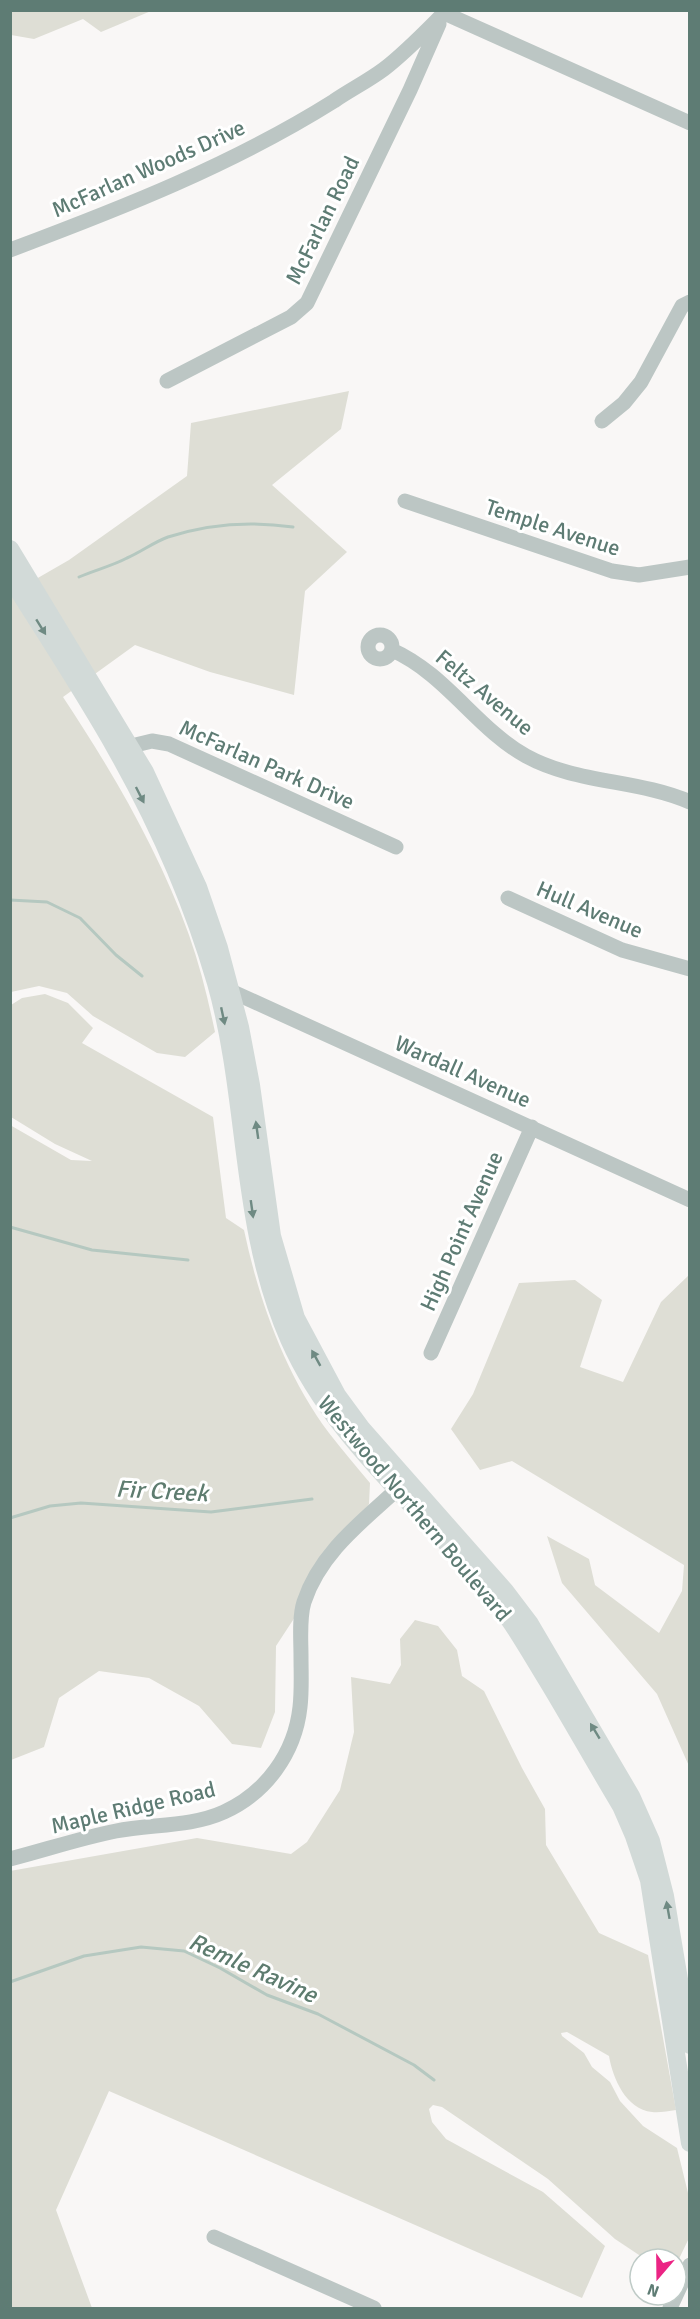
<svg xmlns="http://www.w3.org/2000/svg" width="700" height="2319" font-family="Signika,sans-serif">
<rect width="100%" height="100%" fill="#f9f7f6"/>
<!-- green -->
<path fill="#deded5" d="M 10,11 L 11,10 L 151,11 L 101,32 L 83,19 L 34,39 L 11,35 Z
M 349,391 L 341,429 L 272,485 L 347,552 L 305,591 L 294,695 L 210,672 L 135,645 L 63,697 C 112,771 159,851 189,935 C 200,966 208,999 215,1032 L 185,1057 L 157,1053 L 93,1016 L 67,993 L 39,986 L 11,992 L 10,594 L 69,560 L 187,476 L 191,423 Z
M 45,994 L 68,1003 L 93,1028 L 82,1043 L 213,1117 L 226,1218 L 244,1230 C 259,1301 285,1374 329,1433 C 342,1450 356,1466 370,1483 L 369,1504 L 276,1646 L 275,1712 L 261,1748 L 232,1744 L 199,1706 L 149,1678 L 99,1671 L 59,1698 L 44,1747 L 11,1760 L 10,1125 L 71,1160 L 92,1161 L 55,1144 L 11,1117 L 11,1005 L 22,998 Z
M 689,1275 L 689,1766 L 657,1694 L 562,1583 L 547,1536 L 589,1559 L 595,1585 L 659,1633 L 682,1591 L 684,1565 L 512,1461 L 480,1470 L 451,1429 L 473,1394 L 519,1283 L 575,1280 L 602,1300 L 580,1367 L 623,1382 L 661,1302 Z
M 415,1620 L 438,1626 L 457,1650 L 462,1676 L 484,1691 L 522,1768 L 545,1809 L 546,1845 L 599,1933 L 648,1955 L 676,2110 C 668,2111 659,2113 652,2112 C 626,2109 613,2079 609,2056 L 567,2032 L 561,2033 L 562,2036 L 584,2053 L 592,2067 L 610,2082 L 620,2101 L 643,2126 L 677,2148 L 689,2197 L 690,2236 L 676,2265 L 676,2259 L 647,2259 L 642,2257 L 615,2239 L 548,2179 L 442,2107 L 433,2105 L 429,2109 L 432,2122 L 446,2139 L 543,2192 L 605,2246 L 582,2298 L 109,2091 L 56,2210 L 92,2308 L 11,2308 L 10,1871 L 197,1838 L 291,1854 L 307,1842 L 340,1790 L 354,1732 L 351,1677 L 390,1684 L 401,1665 L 400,1639 Z"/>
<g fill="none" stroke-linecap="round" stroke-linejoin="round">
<!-- stream -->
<path stroke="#b5c8c0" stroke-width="3" d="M 79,577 C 95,570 112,566 127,558 C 141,552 154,542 168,537 C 208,524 252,521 293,527
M 10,900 L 47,902 L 80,918 L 116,955 L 142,976
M 10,1227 L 92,1250 L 188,1260
M 10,1518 L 50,1506 L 81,1503 L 211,1512 L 312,1499
M 10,1982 L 84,1956 L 141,1947 L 184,1951 L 220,1968 L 267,1995 L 318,2014 L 414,2065 L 434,2080"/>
<!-- minor -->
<path stroke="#bcc6c4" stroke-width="15" d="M 10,250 C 122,208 232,165 334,101 C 350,90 368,81 384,69 C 406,52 425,32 444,13 L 690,123
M 167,381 L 291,317 L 307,303 L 410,90 L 439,24
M 602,421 L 624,403 L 641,382 L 682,306 L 690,302
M 405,501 L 612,571 L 639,575 L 690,567
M368 647a12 12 0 1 1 24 0a12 12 0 1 1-24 0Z
M 392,650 C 446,674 476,728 526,756 C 577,784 637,779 690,802
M 119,749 L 152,741 L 169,744 L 396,847
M 508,898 L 622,950 L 690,969
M 222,987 L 690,1200
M 431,1353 L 532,1127
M 10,1859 C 45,1850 81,1838 116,1831 C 151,1824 191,1827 224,1812 C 266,1793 295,1753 300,1707 C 302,1690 301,1673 301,1656 C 301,1640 299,1618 304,1602 C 321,1550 367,1518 405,1482
M 214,2237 L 374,2308
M 670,2308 L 690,2265"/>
<!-- major -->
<path stroke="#d2dad8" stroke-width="18" d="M 10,549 L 145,772 L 198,887 L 219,948 L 240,1027 L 251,1085 L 272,1236 L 296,1318 L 337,1395 L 362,1429 L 505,1591 L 530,1624 L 631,1796 L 651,1841 L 665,1896 L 690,2045
M 10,577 C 46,635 84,692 117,751 C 157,822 193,904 216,983 C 249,1100 239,1226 289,1339 C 332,1437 418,1505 484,1586 C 510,1616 529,1651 550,1685 C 574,1725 597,1766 621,1806 L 634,1836 L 649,1880 L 690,2143"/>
</g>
<!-- one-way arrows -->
<defs><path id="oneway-solid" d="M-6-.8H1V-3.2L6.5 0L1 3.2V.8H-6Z" transform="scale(1.5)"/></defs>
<g fill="#6f8a83">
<use href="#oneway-solid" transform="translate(41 627) rotate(58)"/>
<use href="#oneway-solid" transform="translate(140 795) rotate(63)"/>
<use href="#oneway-solid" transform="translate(223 1016) rotate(78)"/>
<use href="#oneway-solid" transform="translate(257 1130) rotate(-98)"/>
<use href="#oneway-solid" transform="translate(252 1209) rotate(82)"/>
<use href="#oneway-solid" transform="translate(316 1358) rotate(-119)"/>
<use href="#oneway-solid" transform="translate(595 1731) rotate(-121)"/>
<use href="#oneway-solid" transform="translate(668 1910) rotate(-100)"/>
</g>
<g text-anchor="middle" stroke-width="6" stroke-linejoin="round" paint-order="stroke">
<!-- street labels -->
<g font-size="22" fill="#5e7c74" stroke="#fff">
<text transform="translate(148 168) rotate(-24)" y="8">McFarlan Woods Drive</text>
<text transform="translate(322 220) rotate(-64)" y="8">McFarlan Road</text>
<text transform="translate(553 527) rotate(18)" y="8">Temple Avenue</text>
<text transform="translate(485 692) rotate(40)" y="8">Feltz Avenue</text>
<text transform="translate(267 764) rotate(24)" y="8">McFarlan Park Drive</text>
<text transform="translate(590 909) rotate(23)" y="8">Hull Avenue</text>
<text transform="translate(463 1071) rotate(24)" y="8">Wardall Avenue</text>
<text transform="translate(461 1231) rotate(-66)" y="8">High Point Avenue</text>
<text transform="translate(415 1508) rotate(50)" y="8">Westwood Northern Boulevard</text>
<text transform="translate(133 1807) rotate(-13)" y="8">Maple Ridge Road</text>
</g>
<!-- water labels -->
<g font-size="24" font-style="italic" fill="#5e7c6f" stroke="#fff">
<text transform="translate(162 1491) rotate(3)" y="8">Fir Creek</text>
<text transform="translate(253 1968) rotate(24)" y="8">Remle Ravine</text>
</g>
</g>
<!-- border -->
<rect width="700" height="2319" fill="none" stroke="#5e7c74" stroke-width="24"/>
<!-- north arrow -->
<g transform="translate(658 2277) rotate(200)"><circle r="28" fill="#ffffff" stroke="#bfcbc7" stroke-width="1.5"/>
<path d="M0-4.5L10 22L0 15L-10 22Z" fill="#eb2484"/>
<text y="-9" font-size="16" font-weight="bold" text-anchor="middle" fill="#5e7c74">N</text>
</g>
</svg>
